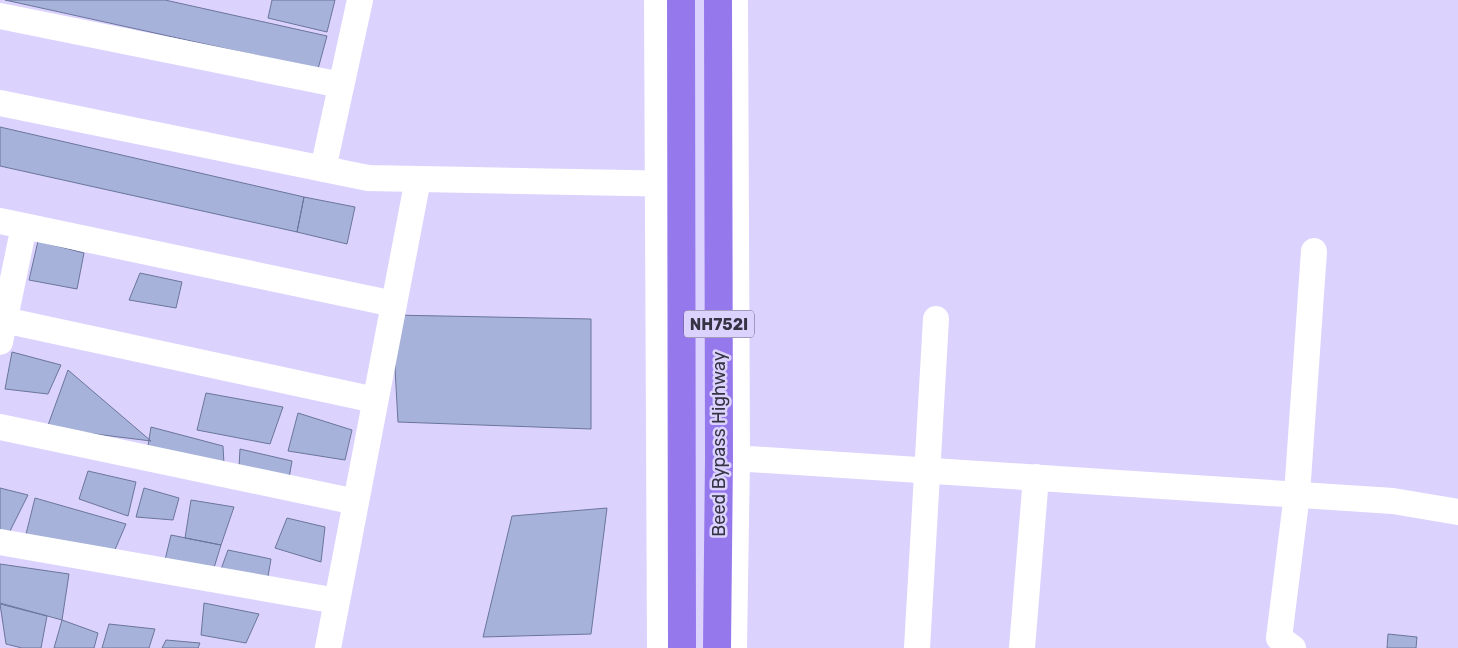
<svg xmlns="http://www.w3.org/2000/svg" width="1458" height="648" font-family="Rubik,sans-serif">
<rect width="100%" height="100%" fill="#dbd3fe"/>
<!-- building -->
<path fill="#a7b2db" stroke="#6b759b" d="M 5,0 L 165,0 L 327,36 L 318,69 Z
M 272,0 L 335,0 L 327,32 L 268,18 Z
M 0,127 L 304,197 L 297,232 L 0,166 Z
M 304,197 L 355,207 L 347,244 L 297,232 Z
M 38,241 L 84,253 L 77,289 L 29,280 Z
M 140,273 L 182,282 L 176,308 L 129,300 Z
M 392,315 L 591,319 L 591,429 L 398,422 Z
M 12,352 L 61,365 L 48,394 L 5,389 Z
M 68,370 L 151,441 L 47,428 Z
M 206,393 L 283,407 L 270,444 L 197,430 Z
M 298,413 L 352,430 L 345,460 L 288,451 Z
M 151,427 L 223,446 L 224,464 L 146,458 Z
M 240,449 L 292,461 L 289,478 L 239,467 Z
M 88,471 L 136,482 L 128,516 L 79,499 Z
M 0,488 L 28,495 L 8,535 L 0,531 Z
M 144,488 L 179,498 L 173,520 L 136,517 Z
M 35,498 L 126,524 L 114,552 L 23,546 Z
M 191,500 L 234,507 L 221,545 L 185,538 Z
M 607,508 L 591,634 L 483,637 L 512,516 Z
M 287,518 L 325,527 L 321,562 L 275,548 Z
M 171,535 L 221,545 L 213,571 L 165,560 Z
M 228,550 L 271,559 L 266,588 L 220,572 Z
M 0,564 L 69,574 L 62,620 L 0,603 Z
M 204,603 L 259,614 L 246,643 L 201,635 Z
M 0,604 L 47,616 L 41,648 L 22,648 L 6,644 Z
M 62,620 L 98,633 L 94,648 L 54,648 Z
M 109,624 L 155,629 L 149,648 L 102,648 Z
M 1388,634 L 1417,637 L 1416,648 L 1387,648 Z
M 166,640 L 200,643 L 198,648 L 162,648 Z"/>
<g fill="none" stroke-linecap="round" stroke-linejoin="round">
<!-- minor -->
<path stroke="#fff" stroke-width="26" d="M 657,0 L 660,648
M 0,16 L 341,85
M 0,103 L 368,178 L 681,184
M 323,169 L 360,0
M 0,221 L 24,226
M 4,320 L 375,400
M 0,342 L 24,226 L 394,304
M 0,427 L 356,502
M 719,457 L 1393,501 L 1458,512
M 0,542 L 337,601
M 328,648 L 418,179
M 734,648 L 737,458 L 735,0
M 917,648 L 936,319
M 1022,648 L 1036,477
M 1293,648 L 1279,638 L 1297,494 L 1314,251"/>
<!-- highway -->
<path stroke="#9678ed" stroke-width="28" d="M 681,0 L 682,648
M 717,648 L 719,457 L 718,0"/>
</g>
<g text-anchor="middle" stroke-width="5" stroke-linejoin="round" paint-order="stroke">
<!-- shield labels -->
<rect fill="#dbd3fe" stroke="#68637c" stroke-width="1" x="684" y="310.5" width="70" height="27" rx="4"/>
<g font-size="16" font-weight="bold" fill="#363344">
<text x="719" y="330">NH752I</text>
</g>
<!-- street labels -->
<g font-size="18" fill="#363344" stroke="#dbd3fe">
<text transform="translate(719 444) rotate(-90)" y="6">Beed Bypass Highway</text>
</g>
</g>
</svg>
